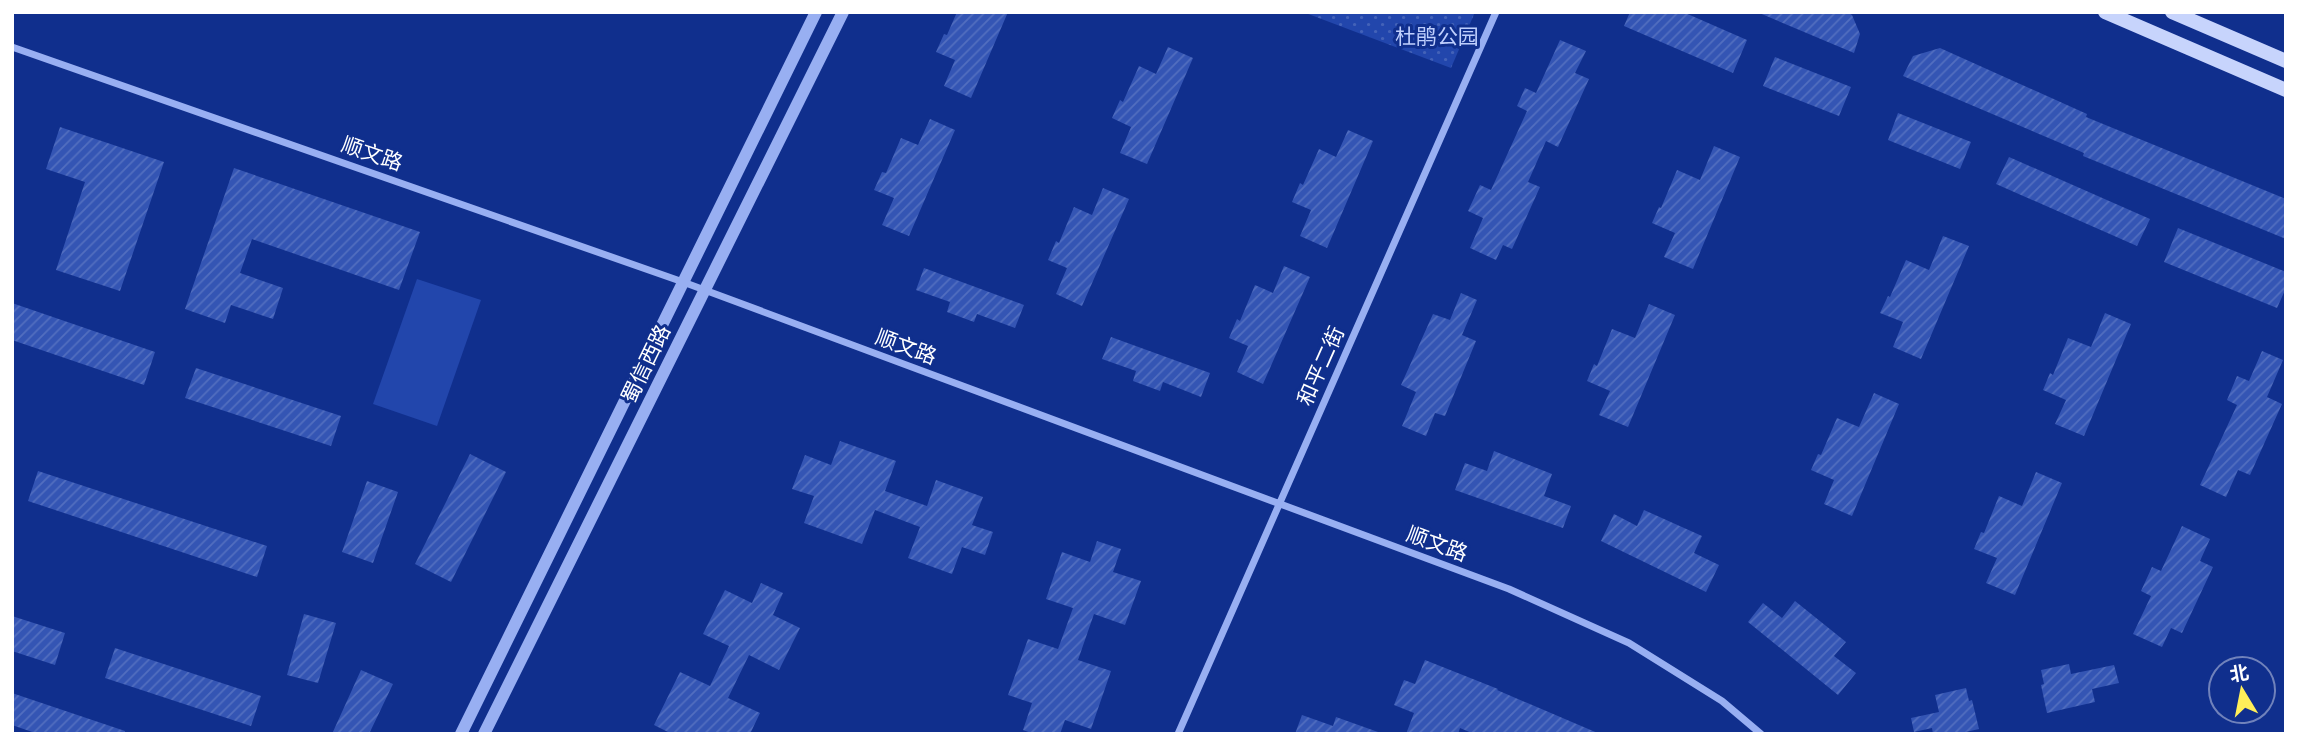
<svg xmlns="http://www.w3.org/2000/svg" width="2298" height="746" font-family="Raleway,'Noto Sans SC',sans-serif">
<defs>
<pattern id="grass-dots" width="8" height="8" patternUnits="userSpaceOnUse" patternTransform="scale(1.75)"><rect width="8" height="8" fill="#2246ac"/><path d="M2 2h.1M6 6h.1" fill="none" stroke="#4362b8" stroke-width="1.8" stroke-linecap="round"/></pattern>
<pattern id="building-hatch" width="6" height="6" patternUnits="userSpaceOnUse" patternTransform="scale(1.75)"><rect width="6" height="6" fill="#3455b4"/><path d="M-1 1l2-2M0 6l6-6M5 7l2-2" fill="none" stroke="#526ebf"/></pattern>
</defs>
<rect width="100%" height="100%" fill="#102f8d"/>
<!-- grass -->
<path fill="url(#grass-dots)" d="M 1303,12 L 1475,12 L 1451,68 Z"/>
<!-- garden -->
<path fill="#2246ac" d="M 417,279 L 481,300 L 437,426 L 373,404 Z"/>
<!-- building -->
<path fill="url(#building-hatch)" d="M 957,12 L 1008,12 L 971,98 L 944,86 L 955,60 L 936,52 L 944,34 L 947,35 Z
M 1630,12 L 1683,12 L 1747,40 L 1733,73 L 1624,26 Z
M 1757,12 L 1847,12 L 1852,15 L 1860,34 L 1854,53 Z
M 1560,40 L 1586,51 L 1575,73 L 1589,79 L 1558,147 L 1546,141 L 1528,182 L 1540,187 L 1512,249 L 1503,245 L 1496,260 L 1470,248 L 1483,218 L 1468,211 L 1480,185 L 1491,190 L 1527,111 L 1517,106 L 1525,88 L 1536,93 Z
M 1168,47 L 1193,58 L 1147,164 L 1120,153 L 1131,127 L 1112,118 L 1120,100 L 1123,102 L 1139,66 L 1156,74 Z
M 1940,48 L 2087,114 L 2086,117 L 2286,199 L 2286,239 L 2083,156 L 2084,153 L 1903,76 L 1913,56 Z
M 1775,57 L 1851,87 L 1839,116 L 1763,86 Z
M 1898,113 L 1971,142 L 1960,169 L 1888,140 Z
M 930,119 L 955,130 L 909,236 L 882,225 L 894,198 L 874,190 L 882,172 L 886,173 L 901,138 L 918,145 Z
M 60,127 L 164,162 L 120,291 L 56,270 L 85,182 L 46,169 Z
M 1348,130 L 1373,141 L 1327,248 L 1300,236 L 1311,210 L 1292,202 L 1300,183 L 1303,185 L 1319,149 L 1336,157 Z
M 1714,146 L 1740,157 L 1693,269 L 1664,257 L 1675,233 L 1652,223 L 1659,207 L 1661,208 L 1677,170 L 1700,180 Z
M 2009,157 L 2150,219 L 2137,246 L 1996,184 Z
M 234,168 L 420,232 L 399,290 L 252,239 L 240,273 L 283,288 L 273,319 L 231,305 L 225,323 L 185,309 Z
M 1103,188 L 1129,199 L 1082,306 L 1056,294 L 1067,268 L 1048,260 L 1056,241 L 1059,243 L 1074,207 L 1092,215 Z
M 2178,228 L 2286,272 L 2286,288 L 2277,308 L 2164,262 Z
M 1943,236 L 1969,246 L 1921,359 L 1893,347 L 1903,322 L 1880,313 L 1888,296 L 1890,297 L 1906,260 L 1929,270 Z
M 1284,266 L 1310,277 L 1263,384 L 1237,372 L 1248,346 L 1229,338 L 1237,319 L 1240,321 L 1255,285 L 1273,293 Z
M 924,268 L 1024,305 L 1015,328 L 977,314 L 974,322 L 947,312 L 950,302 L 916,290 Z
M 1461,293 L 1477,300 L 1462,335 L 1476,341 L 1445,416 L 1435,413 L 1426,436 L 1402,426 L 1416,392 L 1401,385 L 1433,314 L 1450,320 Z
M 12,303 L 155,352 L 144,385 L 12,340 Z
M 1649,304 L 1675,315 L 1628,427 L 1599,415 L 1610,391 L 1587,381 L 1594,364 L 1597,366 L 1612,329 L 1635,338 Z
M 2105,313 L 2131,324 L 2084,436 L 2055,424 L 2066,400 L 2043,390 L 2050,373 L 2053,375 L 2068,338 L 2091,347 Z
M 1111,337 L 1210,373 L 1201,397 L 1163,382 L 1160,391 L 1133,381 L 1136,371 L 1102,359 Z
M 2262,351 L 2283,360 L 2267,397 L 2282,404 L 2250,475 L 2238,470 L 2226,497 L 2200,485 L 2237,405 L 2227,400 L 2237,376 L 2249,381 Z
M 196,368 L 341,416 L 331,446 L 185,398 Z
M 1874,393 L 1899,404 L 1852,516 L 1824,504 L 1834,480 L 1811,470 L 1818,454 L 1821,455 L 1837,418 L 1859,427 Z
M 840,441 L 896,461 L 885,491 L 927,506 L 936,480 L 983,497 L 972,525 L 993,532 L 985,555 L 962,547 L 952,574 L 908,558 L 920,527 L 875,510 L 862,544 L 804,523 L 814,496 L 792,489 L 805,455 L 831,465 Z
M 1494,451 L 1552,474 L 1544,496 L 1571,506 L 1563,528 L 1455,490 L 1465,463 L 1487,471 Z
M 470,454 L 506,472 L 451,582 L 415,564 Z
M 38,471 L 267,546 L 257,577 L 28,501 Z
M 2036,472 L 2062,483 L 2015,595 L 1986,583 L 1997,558 L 1974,549 L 1981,532 L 1984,533 L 1999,496 L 2022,506 Z
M 367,481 L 398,492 L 373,563 L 342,552 Z
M 1644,510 L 1702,536 L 1694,553 L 1719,565 L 1706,592 L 1601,541 L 1614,514 L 1637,526 Z
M 2182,526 L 2210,539 L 2200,561 L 2213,567 L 2182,633 L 2171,628 L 2162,647 L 2133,634 L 2151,596 L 2141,591 L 2152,567 L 2161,571 Z
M 1097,541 L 1121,549 L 1113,572 L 1141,581 L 1125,625 L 1094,614 L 1078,660 L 1111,671 L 1091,729 L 1065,720 L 1060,734 L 1034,734 L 1023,730 L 1032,703 L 1008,695 L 1028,639 L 1058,649 L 1073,608 L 1046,599 L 1062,552 L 1090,562 Z
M 761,583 L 783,593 L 773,615 L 800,628 L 779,670 L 749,655 L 728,698 L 760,713 L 750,734 L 672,734 L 654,725 L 680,672 L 710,686 L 729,646 L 703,634 L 725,590 L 752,603 Z
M 1795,601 L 1846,642 L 1834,656 L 1856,673 L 1838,695 L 1748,622 L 1763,603 L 1782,618 Z
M 304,614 L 336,623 L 318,683 L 287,675 Z
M 12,616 L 65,633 L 55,665 L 12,651 Z
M 115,648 L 261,696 L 251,726 L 105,678 Z
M 1425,660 L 1498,689 L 1497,690 L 1600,734 L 1474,734 L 1460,728 L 1458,734 L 1406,734 L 1414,713 L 1394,705 L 1404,680 L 1415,684 Z
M 2069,664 L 2071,674 L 2114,665 L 2119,683 L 2092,689 L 2095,702 L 2047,713 L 2041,685 L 2044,684 L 2041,670 Z
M 361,670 L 393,684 L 369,734 L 332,734 Z
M 1966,688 L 1969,701 L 1972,700 L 1979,729 L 1957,734 L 1933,734 L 1932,728 L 1914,732 L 1911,718 L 1939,712 L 1935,695 Z
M 12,693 L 125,731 L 125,734 L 38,734 L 12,725 Z
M 1302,715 L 1333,726 L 1336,717 L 1378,732 L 1378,734 L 1295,734 Z"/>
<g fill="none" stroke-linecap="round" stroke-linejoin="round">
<!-- minor -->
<path stroke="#98aff2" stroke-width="7" d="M 12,47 L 683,282 L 1509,589 L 1629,643 L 1722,701 L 1761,734
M 1178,734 L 1496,12"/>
<!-- tertiary -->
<path stroke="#98aff2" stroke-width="12" d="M 461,734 L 816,12
M 484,734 L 843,12"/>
<!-- secondary -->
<path stroke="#c7d4fc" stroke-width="14" d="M 2105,12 L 2286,90
M 2172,12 L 2286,61"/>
</g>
<g text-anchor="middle" stroke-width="6" stroke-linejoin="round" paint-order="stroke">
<!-- park labels -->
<g font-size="21" fill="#bfcffd" stroke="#102f8d">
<text x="1437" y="44">杜鹃公园</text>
</g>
<!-- street labels -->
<g font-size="21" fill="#fff" stroke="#102f8d">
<text transform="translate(372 154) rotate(19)" y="7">顺文路</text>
<text transform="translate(906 347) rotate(20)" y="7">顺文路</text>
<text transform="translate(646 364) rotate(-64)" y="7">蜀信西路</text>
<text transform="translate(1321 366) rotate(-66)" y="7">和平二街</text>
<text transform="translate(1437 544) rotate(20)" y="7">顺文路</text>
</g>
</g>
<!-- border -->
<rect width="2298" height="746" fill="none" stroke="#ffffff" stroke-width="28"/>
<!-- north arrow -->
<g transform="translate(2242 690) rotate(350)"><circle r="33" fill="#102f8d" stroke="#7082bb" stroke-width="2"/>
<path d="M0-5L12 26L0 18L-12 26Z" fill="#ffef59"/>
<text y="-10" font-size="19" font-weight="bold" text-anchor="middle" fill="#ffffff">北</text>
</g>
</svg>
